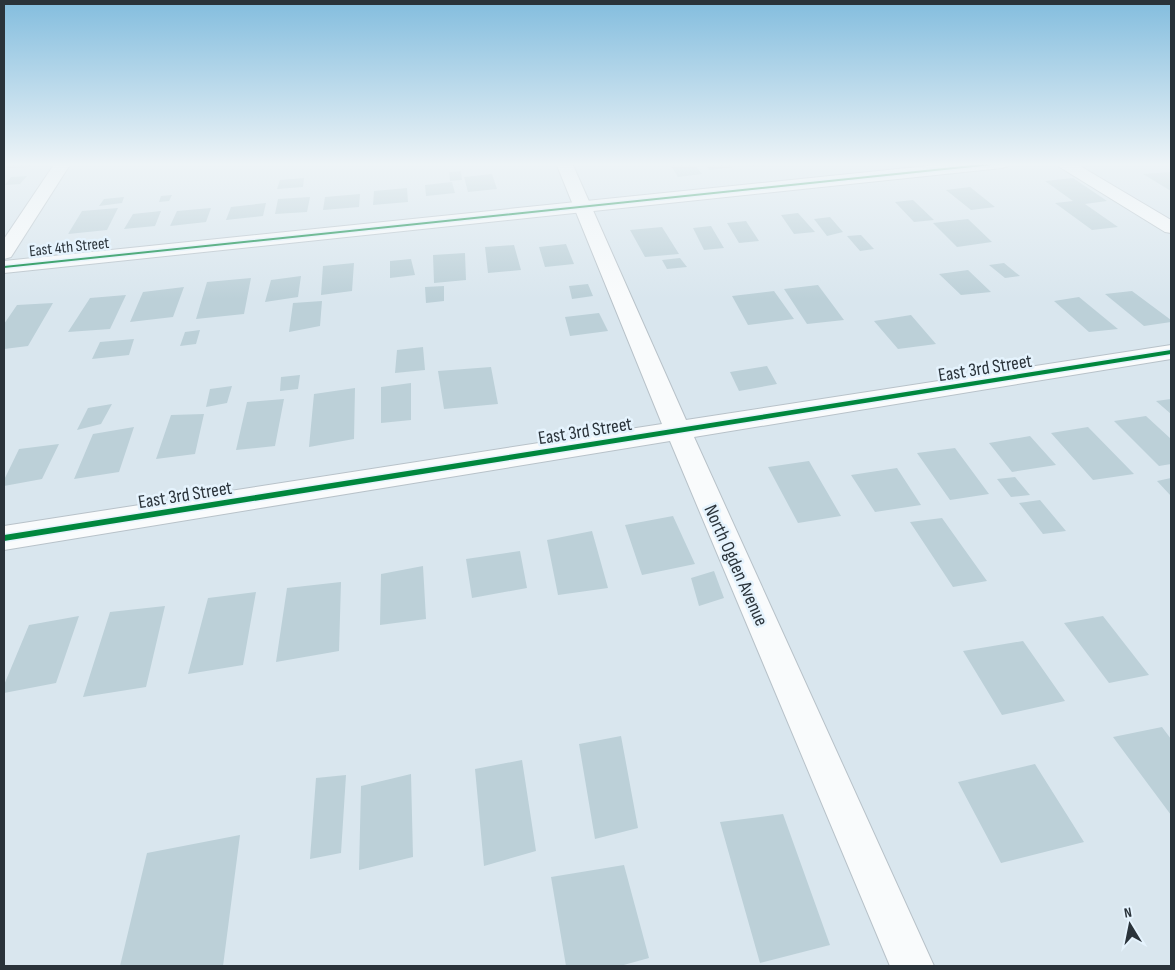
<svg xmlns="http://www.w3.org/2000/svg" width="1175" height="970" font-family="'Sofia Sans Condensed',sans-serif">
<rect width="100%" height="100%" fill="#d9e6ee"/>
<!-- building -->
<path fill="#bcd0d8" d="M 10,163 L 33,163 L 30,167 L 6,168 Z
M 669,163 L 693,163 L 702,174 L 678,177 Z
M 704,163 L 730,163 L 734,167 L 710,170 Z
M 746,163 L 777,163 L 777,164 L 750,167 Z
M 461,171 L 462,180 L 450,181 L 449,172 Z
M 1171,172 L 1171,191 L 1143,174 Z
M 492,174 L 497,189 L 468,192 L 464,177 Z
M 27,176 L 20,184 L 5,185 L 11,177 Z
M 304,178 L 303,187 L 277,189 L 280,180 Z
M 1073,178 L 1107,201 L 1085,204 L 1118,227 L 1092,230 L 1055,203 L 1073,201 L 1045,181 Z
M 452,182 L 455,193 L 426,196 L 425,185 Z
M 970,187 L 995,207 L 971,210 L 946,190 Z
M 407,188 L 408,202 L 373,205 L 374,191 Z
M 360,194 L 359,207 L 323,210 L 325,197 Z
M 172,195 L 169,201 L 159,202 L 161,196 Z
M 124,197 L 122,203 L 99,206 L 104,199 Z
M 310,197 L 307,212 L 275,214 L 278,199 Z
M 913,200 L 934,220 L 914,222 L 895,202 Z
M 266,203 L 263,216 L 226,220 L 231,207 Z
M 118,208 L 107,230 L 68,234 L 82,211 Z
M 211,208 L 206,222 L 170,226 L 177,211 Z
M 161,211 L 155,226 L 124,229 L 133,214 Z
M 798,213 L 815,232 L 794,234 L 781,215 Z
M 830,217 L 843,232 L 827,236 L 814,219 Z
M 968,219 L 992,242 L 957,247 L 933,223 Z
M 746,221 L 759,241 L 739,243 L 727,223 Z
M 711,226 L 724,248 L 704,250 L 693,228 Z
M 662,227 L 679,254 L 645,257 L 630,230 Z
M 861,235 L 874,249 L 860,251 L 847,236 Z
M 566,244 L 574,264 L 545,267 L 539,247 Z
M 514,245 L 521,270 L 488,273 L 485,247 Z
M 465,253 L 466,280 L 434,283 L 433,255 Z
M 680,258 L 687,267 L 667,269 L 662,260 Z
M 411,259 L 415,275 L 390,278 L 390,261 Z
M 354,263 L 352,291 L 321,295 L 323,266 Z
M 1004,263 L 1020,276 L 1005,278 L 989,265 Z
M 968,270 L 991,292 L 961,295 L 939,274 Z
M 301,276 L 298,297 L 265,302 L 271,280 Z
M 251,278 L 244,314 L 196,319 L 207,282 Z
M 588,284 L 593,296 L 572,299 L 569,286 Z
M 818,285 L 844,320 L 807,324 L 784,289 Z
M 444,286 L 444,301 L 426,303 L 425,287 Z
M 184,287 L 173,317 L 130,322 L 143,292 Z
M 774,291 L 794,319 L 748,325 L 732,296 Z
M 1132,291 L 1171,320 L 1171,322 L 1144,326 L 1105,294 Z
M 126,295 L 110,329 L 68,332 L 90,298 Z
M 1079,297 L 1118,329 L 1089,332 L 1054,301 Z
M 322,301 L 320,326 L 289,332 L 293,303 Z
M 53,303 L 28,346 L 4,349 L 4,324 L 17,305 Z
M 599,313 L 608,331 L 570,336 L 565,317 Z
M 911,315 L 936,344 L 898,349 L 874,321 Z
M 200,330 L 196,344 L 180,346 L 185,332 Z
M 134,339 L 129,355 L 92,359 L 100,342 Z
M 423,347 L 425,370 L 395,373 L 397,350 Z
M 767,366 L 777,384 L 739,391 L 730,372 Z
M 491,367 L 498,404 L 444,409 L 438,371 Z
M 300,375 L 298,389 L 280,391 L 281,377 Z
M 411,383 L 411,420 L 381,423 L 381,387 Z
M 232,386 L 227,403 L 206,407 L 210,389 Z
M 355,388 L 354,439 L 309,447 L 314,394 Z
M 284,399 L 275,446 L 236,450 L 247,402 Z
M 1171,399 L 1171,414 L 1156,401 Z
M 112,404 L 101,424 L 77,430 L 88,408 Z
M 204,414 L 195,454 L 156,459 L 171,415 Z
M 1146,416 L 1171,439 L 1171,464 L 1159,466 L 1114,421 Z
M 134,427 L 119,472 L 74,479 L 93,434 Z
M 1088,427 L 1134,474 L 1093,480 L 1051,433 Z
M 1030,436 L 1056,465 L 1012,472 L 989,443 Z
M 59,444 L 42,479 L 4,486 L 4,480 L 19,449 Z
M 955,448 L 989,494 L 950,500 L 917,453 Z
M 809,461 L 841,516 L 798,523 L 768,467 Z
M 897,468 L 921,505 L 875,512 L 851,475 Z
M 1015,477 L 1030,495 L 1011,497 L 997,479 Z
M 1171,478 L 1171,496 L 1157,481 Z
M 1040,500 L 1066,531 L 1043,534 L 1019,503 Z
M 673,516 L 695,564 L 642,575 L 625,525 Z
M 942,518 L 987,581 L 953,587 L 910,522 Z
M 592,531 L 608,588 L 558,595 L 547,540 Z
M 520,551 L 527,588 L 472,598 L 466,559 Z
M 423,566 L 426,619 L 380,625 L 381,574 Z
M 714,571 L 724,598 L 699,606 L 691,578 Z
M 341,582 L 339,651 L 276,662 L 287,588 Z
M 256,592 L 243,665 L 188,674 L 208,598 Z
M 165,606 L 146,687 L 83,697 L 110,612 Z
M 79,616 L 56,683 L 4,693 L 4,685 L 29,625 Z
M 1103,616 L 1149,675 L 1109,683 L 1064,623 Z
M 1023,641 L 1065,701 L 1002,715 L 963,651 Z
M 1162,727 L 1171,739 L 1171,815 L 1113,737 Z
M 621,736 L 638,828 L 595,839 L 579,744 Z
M 522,760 L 536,851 L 484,866 L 475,769 Z
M 1035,764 L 1084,842 L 1001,863 L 958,782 Z
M 411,774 L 413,857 L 359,870 L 361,786 Z
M 346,775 L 341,853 L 310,859 L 316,778 Z
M 783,814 L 830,945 L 760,963 L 720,822 Z
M 240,835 L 223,966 L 120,966 L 147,853 Z
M 624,865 L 649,958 L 620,966 L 566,966 L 551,877 Z"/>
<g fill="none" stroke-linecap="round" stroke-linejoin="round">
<!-- street casing -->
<g stroke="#b8c2c9" stroke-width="2">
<path id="street" d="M 556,163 L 572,163 L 686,420 L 1171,345 L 1171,359 L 694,437 L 934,966 L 890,966 L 670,441 L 4,550 L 4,526 L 662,424 Z"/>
</g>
<!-- secondary casing -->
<g stroke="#b8c2c9" stroke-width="2">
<path id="secondary" d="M 55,163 L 71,163 L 11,257 L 4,259 L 4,239 Z
M 1056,163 L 1075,163 L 1171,220 L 1171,233 L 1165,232 L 1058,166 Z"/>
</g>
<!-- primary casing -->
<g stroke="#b8c2c9" stroke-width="2">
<path id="primary" d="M 956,163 L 1010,163 L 1008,166 L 1002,168 L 4,273 L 4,261 Z"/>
</g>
<!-- street -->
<use href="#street" fill="#f9fbfc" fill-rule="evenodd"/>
<!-- secondary -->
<use href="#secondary" fill="#f9fbfc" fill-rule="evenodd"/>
<!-- primary -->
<use href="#primary" fill="#f9fbfc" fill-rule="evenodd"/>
<!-- cycleway casing -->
<g stroke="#e5f3fd" stroke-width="3">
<path id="cycleway" d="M 992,163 L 1004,163 L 1002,164 L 4,268 L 4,266 Z
M 1171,350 L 1171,354 L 4,541 L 4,535 Z"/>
</g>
<!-- cycleway -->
<use href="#cycleway" fill="#00873e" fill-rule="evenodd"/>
</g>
<!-- sky -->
<linearGradient id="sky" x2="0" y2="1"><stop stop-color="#83bdde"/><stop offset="0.55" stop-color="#eef4f7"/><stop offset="1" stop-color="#eef4f7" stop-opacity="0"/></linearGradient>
<rect width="1175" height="299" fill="url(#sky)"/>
<g text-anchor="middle" stroke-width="5" stroke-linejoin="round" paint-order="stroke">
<!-- far-street labels -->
<g font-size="16" fill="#2a333a" stroke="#e5f3fd">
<text transform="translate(69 246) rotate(-6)" y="6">East 4th Street</text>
</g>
<!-- street labels -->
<g font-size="19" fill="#2a333a" stroke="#e5f3fd">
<text transform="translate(985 367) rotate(-9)" y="7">East 3rd Street</text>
<text transform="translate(585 430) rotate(-9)" y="7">East 3rd Street</text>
<text transform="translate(185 494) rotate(-9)" y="7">East 3rd Street</text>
<text transform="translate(737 565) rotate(66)" y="7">North Ogden Avenue</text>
</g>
</g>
<!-- border -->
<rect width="1175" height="970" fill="none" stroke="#2a333a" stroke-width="10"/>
<!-- north arrow -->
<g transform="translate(1130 925) rotate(350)" stroke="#e5f3fd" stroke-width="4" paint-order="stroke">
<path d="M0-4L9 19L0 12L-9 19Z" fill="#2a333a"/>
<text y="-8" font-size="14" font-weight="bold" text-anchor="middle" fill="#2a333a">N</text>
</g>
</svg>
